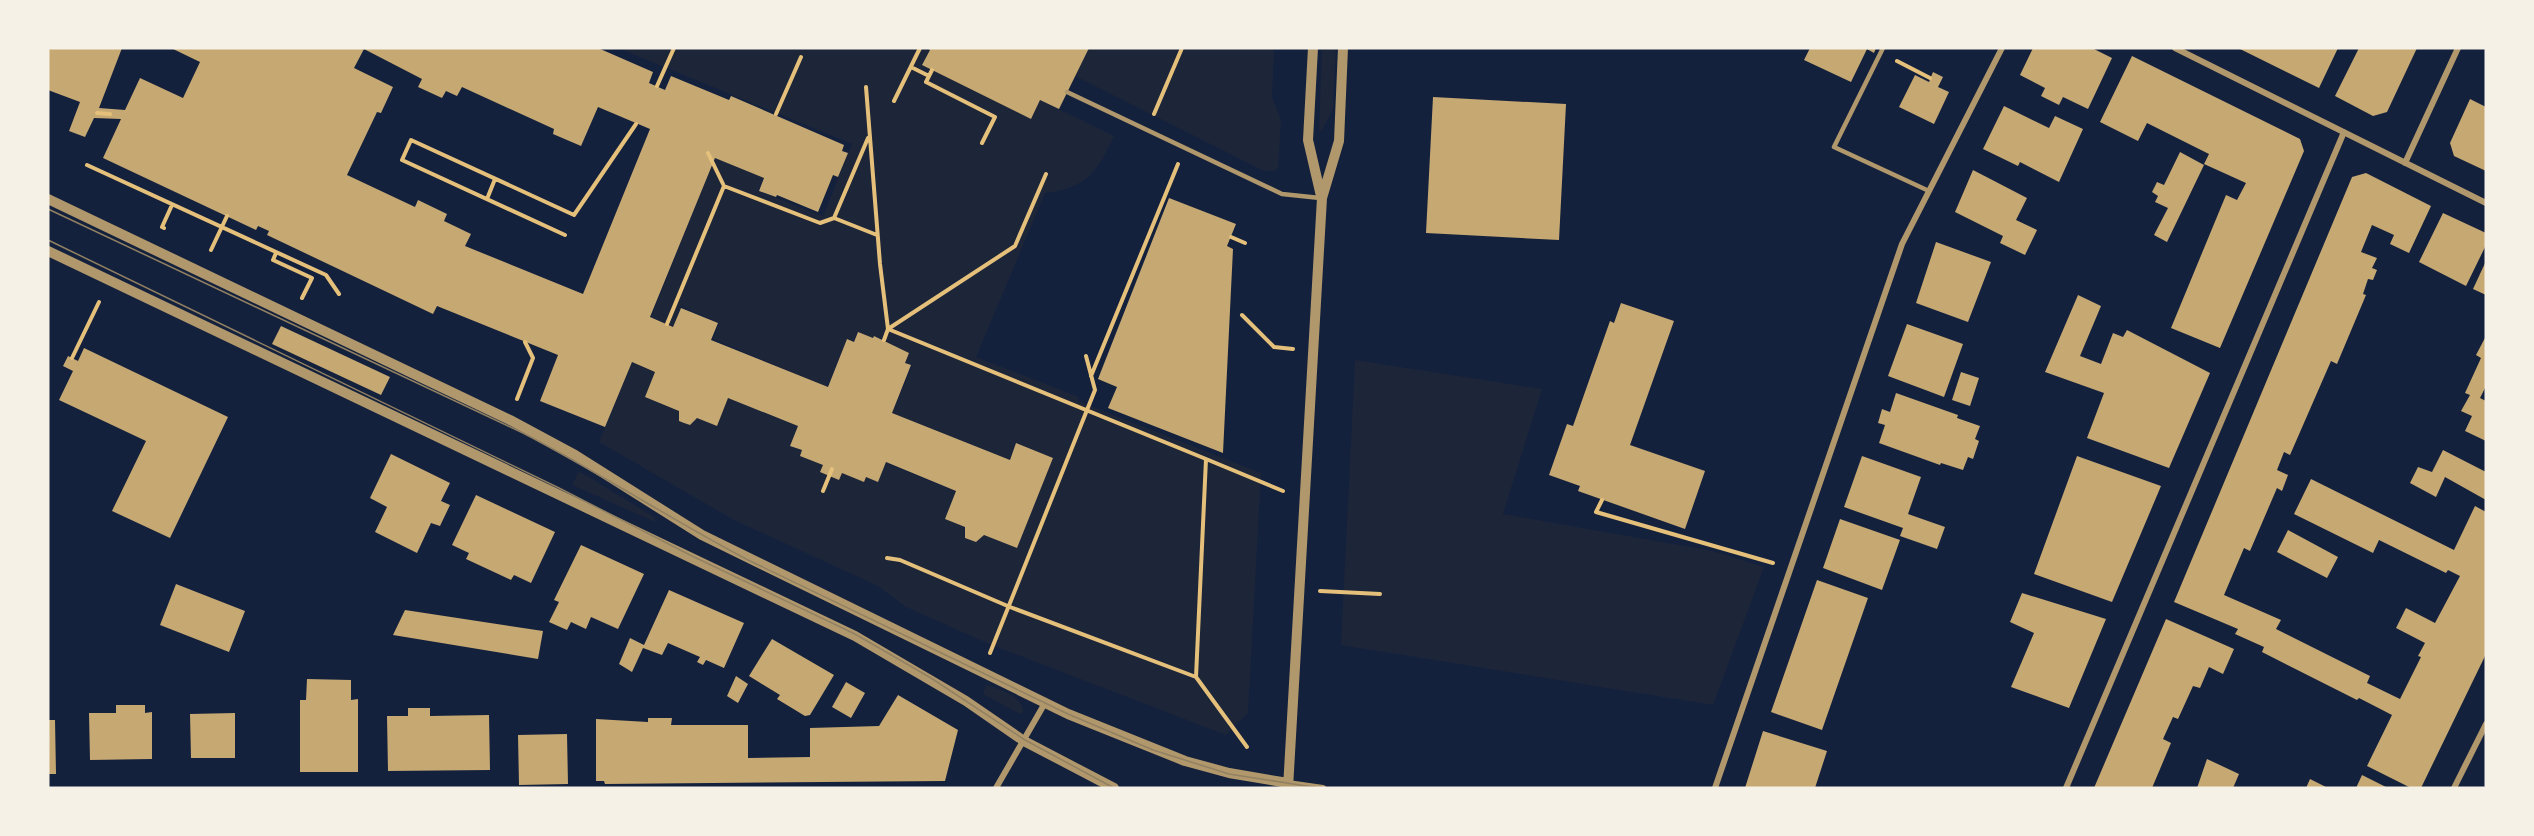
<svg xmlns="http://www.w3.org/2000/svg" width="2534" height="836" font-family="'Space Grotesk',sans-serif">
<rect width="100%" height="100%" fill="#14213d"/>
<!-- green -->
<path fill="#1d2539" d="M 618,48 L 927,48 L 930,50 L 922,64 L 1031,118 L 1040,100 L 1114,136 C 1097,172 1087,188 1045,193 L 976,357 L 1079,397 L 1078,401 L 1261,473 L 1248,713 L 1226,735 L 989,644 L 906,607 L 878,586 L 734,520 L 599,442 L 632,363 L 655,372 L 645,397 L 679,411 L 679,421 L 690,425 L 697,418 L 717,426 L 728,398 L 798,426 L 790,446 L 866,477 L 878,482 L 886,463 L 955,491 L 945,519 L 964,527 L 965,538 L 977,542 L 984,535 L 1017,548 L 1053,458 L 1016,443 L 1009,460 L 892,413 L 912,366 L 905,363 L 909,353 L 874,335 L 873,338 L 857,332 L 854,341 L 847,339 L 827,387 L 713,339 L 719,323 L 681,306 L 673,326 L 651,317 L 715,158 L 763,178 L 758,191 L 823,216 L 852,144 Z
M 1089,48 L 1274,48 L 1272,97 L 1281,120 L 1278,168 L 1273,171 L 1264,171 L 1075,76 Z
M 1322,48 L 1336,48 L 1333,109 L 1322,130 L 1319,131 Z
M 1355,360 L 1542,389 L 1503,514 L 1713,551 L 1764,567 L 1713,705 L 1341,645 Z
M 579,471 L 654,517 L 655,522 L 572,485 Z
M 986,685 C 998,688 1025,697 1023,713 L 1020,714 L 983,694 Z"/>
<!-- building -->
<path fill="#c6a872" fill-rule="evenodd" d="M 48,48 L 122,48 L 99,108 L 125,110 L 140,78 L 183,98 L 200,62 L 171,48 L 598,48 L 653,72 L 649,83 L 665,90 L 671,76 L 729,100 L 731,96 L 844,145 L 842,151 L 848,153 L 838,177 L 833,175 L 818,212 L 777,195 L 776,197 L 759,191 L 764,178 L 715,158 L 650,317 L 673,327 L 681,308 L 718,323 L 711,340 L 828,387 L 847,339 L 854,342 L 858,332 L 873,338 L 874,336 L 909,353 L 905,363 L 911,365 L 892,413 L 1010,460 L 1016,443 L 1053,458 L 1017,548 L 984,535 L 976,542 L 965,538 L 965,527 L 945,519 L 956,491 L 886,462 L 878,482 L 866,477 L 864,482 L 842,473 L 839,480 L 820,472 L 823,465 L 800,456 L 802,450 L 790,446 L 798,426 L 728,398 L 717,426 L 697,418 L 690,425 L 684,423 L 679,421 L 679,411 L 645,397 L 655,372 L 632,362 L 605,427 L 540,401 L 558,355 L 437,306 L 433,314 L 267,235 L 269,231 L 258,226 L 256,230 L 103,158 L 121,119 L 94,118 L 85,137 L 69,131 L 80,102 L 48,90 ZM 364,49 L 422,79 L 418,87 L 442,98 L 446,91 L 457,96 L 462,87 L 554,129 L 553,134 L 581,146 L 598,107 L 650,129 L 583,294 L 465,246 L 471,234 L 444,221 L 447,214 L 418,200 L 415,207 L 347,175 L 377,112 L 381,113 L 393,87 L 354,68 Z
M 927,48 L 1089,48 L 1059,109 L 1040,100 L 1031,119 L 922,65 L 930,50 Z
M 1810,48 L 1876,48 L 1874,53 L 1867,49 L 1851,82 L 1804,60 Z
M 2033,48 L 2092,48 L 2112,58 L 2088,109 L 2063,97 L 2059,105 L 2041,96 L 2045,88 L 2020,75 Z
M 2238,48 L 2338,48 L 2319,88 Z
M 2359,48 L 2417,48 L 2387,112 L 2373,116 L 2335,96 Z
M 2132,56 L 2300,139 L 2304,151 L 2220,348 L 2171,328 L 2226,195 L 2237,200 L 2246,183 L 2204,164 L 2209,154 L 2147,123 L 2138,141 L 2100,122 Z
M 1933,72 L 1943,77 L 1938,87 L 1949,92 L 1934,124 L 1899,107 L 1915,75 L 1929,82 Z
M 1433,97 L 1566,104 L 1559,240 L 1426,233 Z
M 2470,99 L 2486,107 L 2486,171 L 2454,156 L 2450,143 Z
M 2004,106 L 2049,128 L 2055,116 L 2083,129 L 2059,182 L 2020,162 L 2018,166 L 1983,149 Z
M 2180,152 L 2204,165 L 2167,242 L 2154,235 L 2168,208 L 2155,202 L 2158,196 L 2152,192 L 2157,182 L 2164,185 Z
M 1973,170 L 2027,198 L 2016,220 L 2037,230 L 2025,255 L 2000,243 L 2003,236 L 1955,212 Z
M 2366,173 L 2431,206 L 2409,253 L 2390,244 L 2394,235 L 2372,225 L 2361,252 L 2377,258 L 2372,268 L 2377,270 L 2373,280 L 2368,279 L 2363,294 L 2366,295 L 2337,364 L 2331,361 L 2290,455 L 2284,452 L 2277,470 L 2288,475 L 2282,491 L 2277,488 L 2250,551 L 2244,548 L 2224,595 L 2281,620 L 2276,629 L 2370,676 L 2367,683 L 2400,699 L 2421,657 L 2418,656 L 2425,643 L 2396,628 L 2406,608 L 2435,623 L 2460,576 L 2448,570 L 2446,573 L 2379,540 L 2373,553 L 2294,514 L 2311,479 L 2454,550 L 2475,506 L 2486,512 L 2486,654 L 2421,788 L 2411,788 L 2367,766 L 2392,715 L 2359,698 L 2357,700 L 2262,652 L 2264,647 L 2235,634 L 2238,629 L 2174,602 L 2352,177 Z
M 1169,198 L 1236,224 L 1227,246 L 1233,249 L 1223,453 L 1108,408 L 1117,387 L 1098,379 Z
M 2443,213 L 2486,233 L 2486,245 L 2466,286 L 2419,262 Z
M 1936,242 L 1991,262 L 1968,322 L 1916,303 Z
M 2486,261 L 2486,295 L 2473,289 Z
M 2078,295 L 2101,306 L 2080,356 L 2101,364 L 2113,333 L 2123,337 L 2127,330 L 2210,373 L 2169,468 L 2087,438 L 2104,393 L 2045,372 Z
M 1621,303 L 1674,321 L 1630,445 L 1705,471 L 1685,529 L 1578,491 L 1580,486 L 1549,475 L 1567,424 L 1573,426 L 1610,321 L 1614,323 Z
M 1907,324 L 1963,344 L 1944,397 L 1888,376 Z
M 281,326 L 390,377 L 381,395 L 272,344 Z
M 2486,336 L 2486,386 L 2480,398 L 2486,401 L 2486,441 L 2465,431 L 2472,416 L 2461,411 L 2470,395 L 2465,393 L 2481,358 L 2476,355 Z
M 84,348 L 228,417 L 170,538 L 112,511 L 146,441 L 59,400 L 73,371 L 63,366 L 68,356 L 78,361 Z
M 1961,372 L 1979,378 L 1970,406 L 1952,400 Z
M 1896,393 L 1958,415 L 1957,418 L 1980,426 L 1975,439 L 1979,441 L 1973,459 L 1968,457 L 1963,470 L 1941,463 L 1940,465 L 1879,443 L 1885,425 L 1878,423 L 1882,409 L 1890,412 Z
M 2443,450 L 2486,472 L 2486,500 L 2445,477 L 2436,497 L 2410,483 L 2418,467 L 2432,472 Z
M 391,454 L 450,483 L 441,501 L 450,505 L 440,526 L 431,523 L 417,553 L 375,532 L 387,507 L 370,498 Z
M 1862,456 L 1921,477 L 1908,514 L 1945,527 L 1937,549 L 1900,536 L 1903,528 L 1844,507 Z
M 2077,456 L 2161,486 L 2112,602 L 2034,574 Z
M 476,495 L 555,532 L 531,583 L 514,575 L 511,580 L 466,559 L 469,553 L 452,545 Z
M 1840,519 L 1900,540 L 1882,590 L 1823,568 Z
M 2288,530 L 2338,557 L 2327,578 L 2277,552 Z
M 581,545 L 644,574 L 618,629 L 591,617 L 586,629 L 571,622 L 567,630 L 549,622 L 559,602 L 554,600 Z
M 1817,580 L 1868,598 L 1822,730 L 1771,712 Z
M 176,584 L 245,611 L 229,652 L 160,625 Z
M 669,590 L 744,623 L 724,668 L 706,660 L 703,665 L 697,662 L 700,657 L 668,643 L 662,655 L 643,648 L 632,672 L 619,664 L 630,638 L 644,645 Z
M 2022,593 L 2106,619 L 2069,708 L 2011,687 L 2034,633 L 2010,622 Z
M 405,610 L 543,631 L 538,659 L 393,635 Z
M 2166,619 L 2234,649 L 2223,674 L 2209,667 L 2200,688 L 2193,686 L 2178,719 L 2173,717 L 2163,739 L 2171,743 L 2152,788 L 2094,788 Z
M 772,639 L 834,675 L 810,715 L 805,716 L 777,699 L 780,695 L 749,676 Z
M 736,676 L 748,684 L 738,703 L 727,696 Z
M 307,679 L 351,680 L 351,700 L 358,699 L 358,772 L 300,772 L 300,700 L 306,700 Z
M 846,682 L 865,693 L 851,718 L 832,707 Z
M 898,695 L 958,730 L 945,781 L 605,784 L 604,781 L 596,781 L 596,719 L 648,722 L 648,718 L 672,718 L 671,725 L 748,725 L 748,758 L 810,757 L 810,728 L 879,726 Z
M 116,705 L 145,705 L 145,713 L 152,712 L 152,759 L 90,760 L 89,713 L 116,713 Z
M 408,708 L 430,708 L 430,716 L 489,715 L 490,770 L 388,771 L 387,716 L 408,716 Z
M 235,713 L 235,758 L 191,758 L 190,714 Z
M 48,720 L 55,720 L 56,774 L 48,774 Z
M 1763,731 L 1827,751 L 1815,788 L 1745,788 Z
M 567,734 L 568,784 L 519,785 L 518,735 Z
M 2207,759 L 2239,774 L 2233,788 L 2197,788 Z
M 2362,775 L 2388,788 L 2356,788 Z
M 2310,779 L 2328,788 L 2306,788 Z"/>
<g fill="none" stroke-linecap="round" stroke-linejoin="round">
<!-- path -->
<path stroke="#e5c07b" stroke-width="4" d="M 1897,61 L 1930,78
M 911,67 L 929,76
M 932,70 L 926,82 L 995,117 L 982,143
M 657,86 L 674,48
M 866,87 L 880,264 L 888,329 L 1206,459
M 894,101 L 920,48
M 97,113 L 110,114
M 776,114 L 801,57
M 1154,114 L 1182,48
M 868,138 L 834,218 L 877,235
M 708,153 L 724,186 L 820,223 L 834,218
M 87,165 L 326,275 L 339,294
M 487,199 L 495,179
M 164,228 L 162,227 L 172,205
M 565,235 L 402,160 L 411,140 L 574,215 L 636,124
M 1231,237 L 1245,243
M 211,250 L 227,216
M 276,253 L 273,260 L 312,278 L 302,298
M 1242,315 L 1274,347 L 1293,349
M 667,324 L 724,186
M 884,340 L 888,329 L 1015,246 L 1046,174
M 72,358 L 99,302
M 1091,376 L 1178,164
M 517,399 L 533,358 L 525,342
M 823,491 L 832,469
M 1602,500 L 1596,512 L 1773,563
M 887,558 L 900,560 L 1010,607 L 1196,677 L 1247,747
M 1320,591 L 1380,594
M 990,653 L 1095,390 L 1086,356
M 1196,677 L 1206,459 L 1283,491"/>
<!-- service -->
<path stroke="#b1986c" stroke-width="4.5" d="M 1883,48 L 1834,147 L 1929,191
M 1067,92 L 1282,194 L 1320,198"/>
<!-- minor -->
<path stroke="#b1986c" stroke-width="6" d="M 2175,48 L 2486,203
M 2405,163 L 2458,48
M 1288,783 L 1323,788
M 996,788 L 1045,703
M 1715,788 L 1902,244 L 2002,48
M 2066,788 L 2344,132
M 2454,788 L 2486,724"/>
<!-- tertiary -->
<path stroke="#b1986c" stroke-width="10" d="M 1313,48 L 1308,140 L 1321,196
M 48,199 L 510,420 L 575,455 L 702,535 L 1068,714 L 1185,761 L 1229,773 L 1288,783
M 48,251 L 855,636 L 966,701 L 1024,741 L 1114,788
M 1288,788 L 1322,198 L 1339,141 L 1343,48"/>
<!-- tram -->
<path stroke="#918062" stroke-width="1.5" d="M 48,209 L 523,433 C 600,473 672,520 748,560 L 1068,714 L 1153,750 L 1229,774 L 1319,788
M 48,240 L 559,488 L 692,556 L 855,634 L 931,678 L 1025,740 L 1114,788"/>
</g>
<!-- border -->
<rect width="2534" height="836" fill="none" stroke="#f6f1e7" stroke-width="99"/>
</svg>
